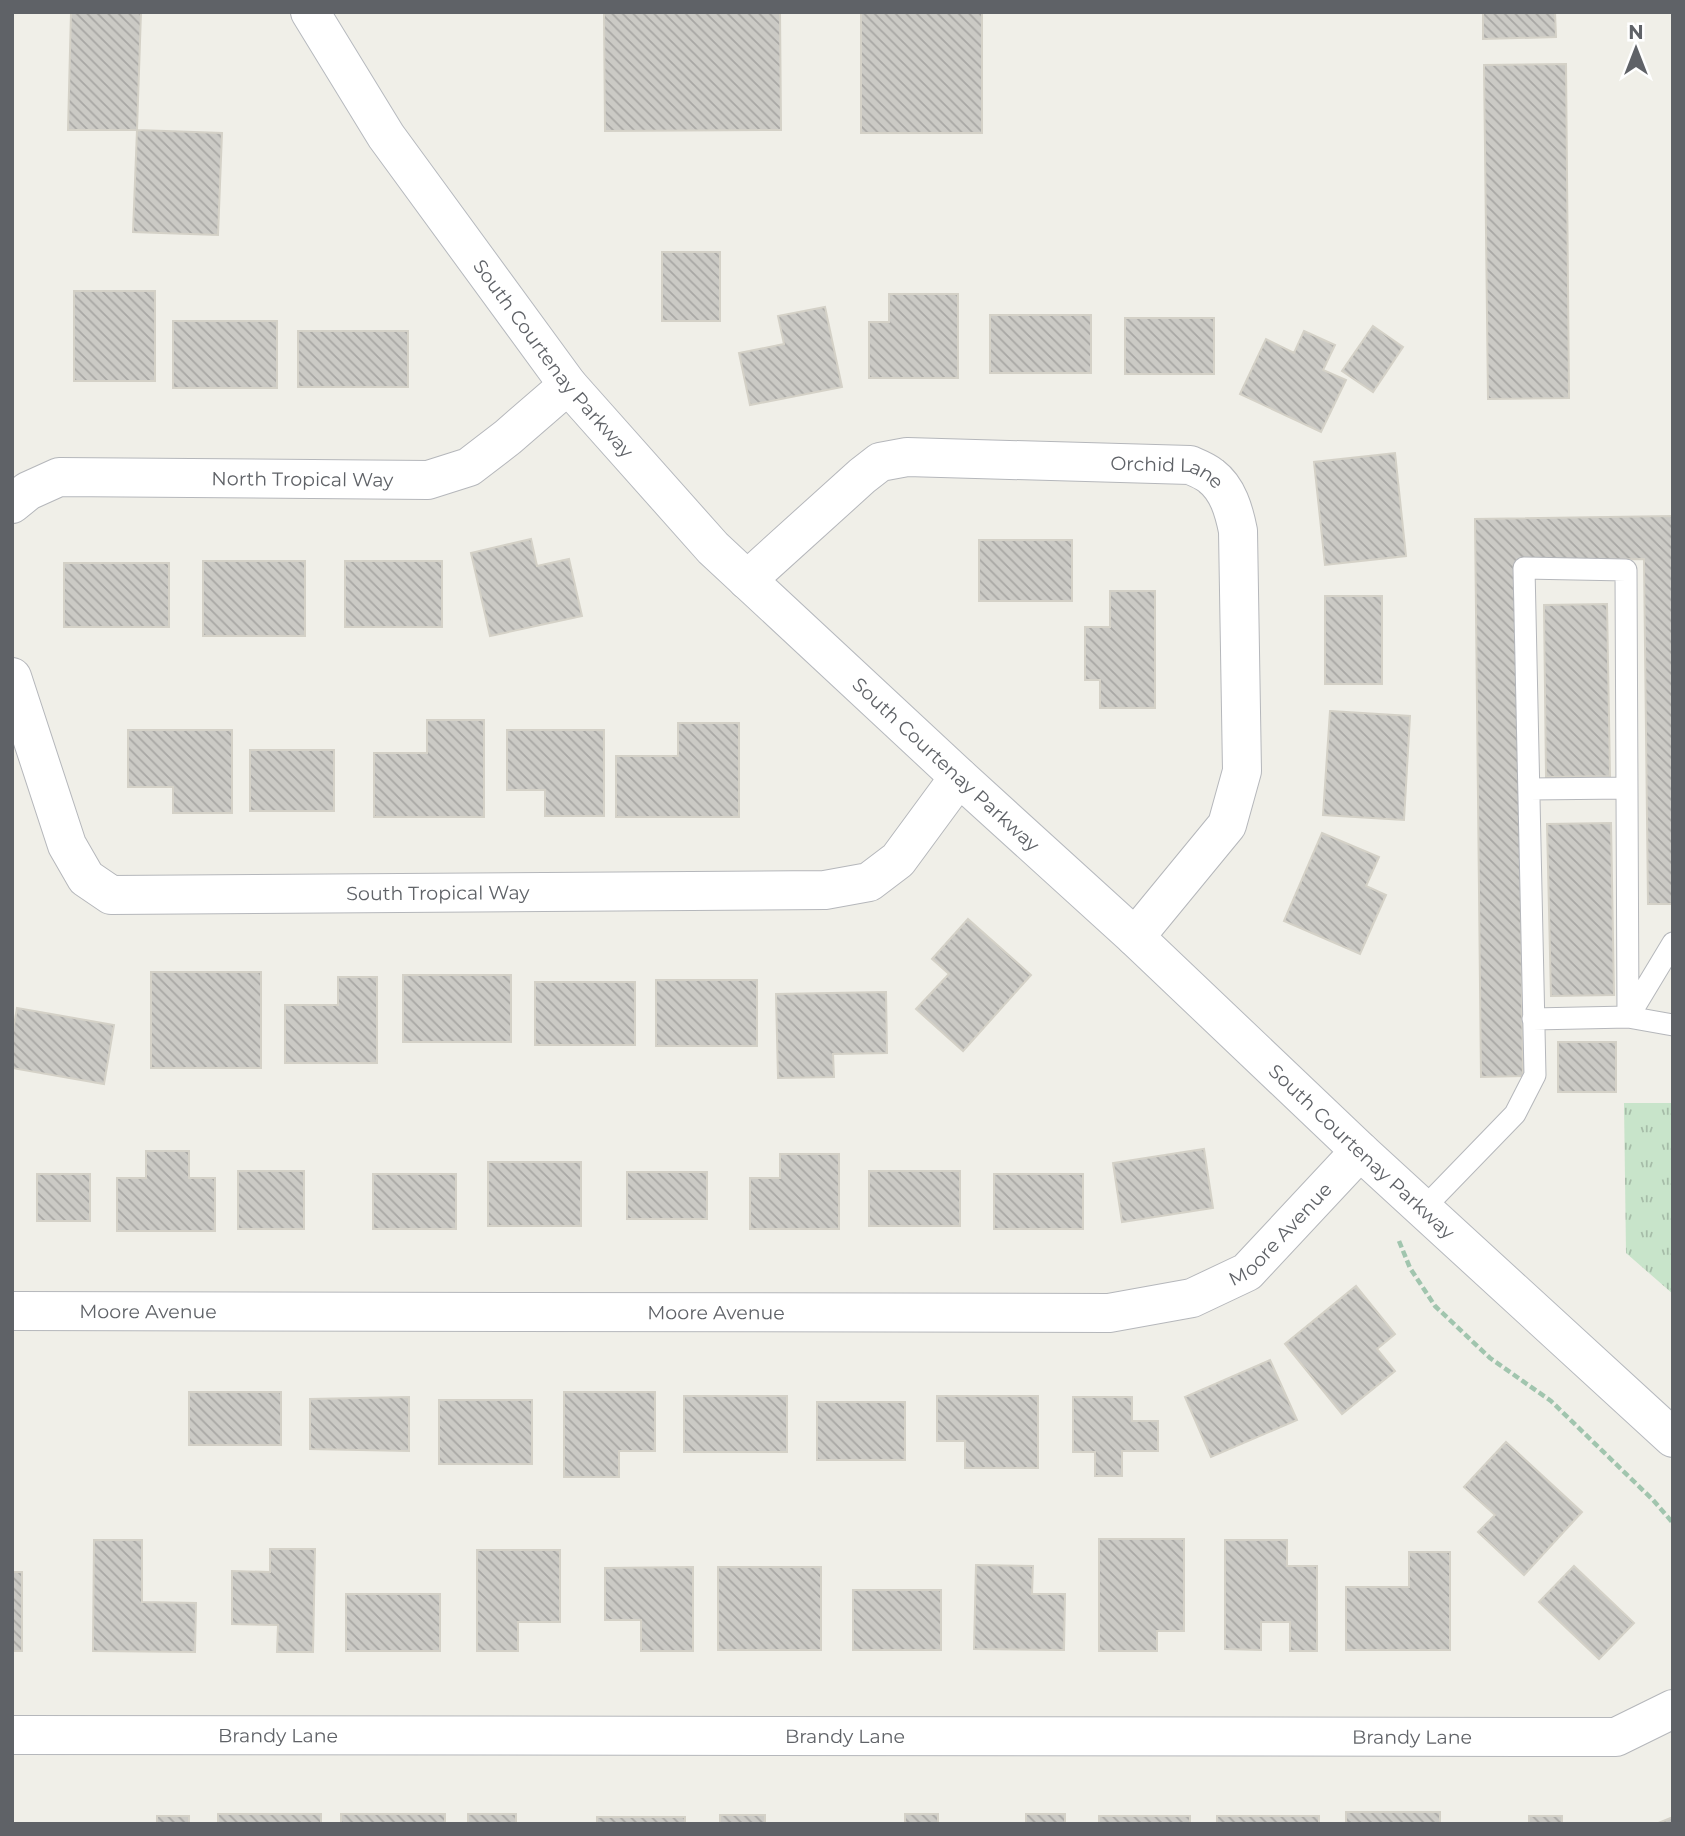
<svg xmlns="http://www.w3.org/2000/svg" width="1685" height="1836" font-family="Montserrat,sans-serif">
<defs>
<pattern id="grass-tufts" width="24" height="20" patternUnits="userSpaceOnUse" patternTransform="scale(1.75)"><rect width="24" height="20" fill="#c8e4ca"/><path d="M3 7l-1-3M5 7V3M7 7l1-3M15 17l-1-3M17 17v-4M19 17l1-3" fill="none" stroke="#a6bca8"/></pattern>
<pattern id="building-back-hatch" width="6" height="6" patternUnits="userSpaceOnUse" patternTransform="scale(1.75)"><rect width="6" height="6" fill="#cbcac5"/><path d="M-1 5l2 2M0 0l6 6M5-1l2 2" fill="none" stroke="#a8a7a4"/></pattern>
</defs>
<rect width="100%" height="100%" fill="#f0efe8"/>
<!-- grass -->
<path fill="url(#grass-tufts)" d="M 1624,1103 L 1673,1103 L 1673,1294 L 1626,1253 Z"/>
<!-- building -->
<path fill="url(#building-back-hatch)" stroke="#d4d1c7" stroke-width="2" d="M 71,12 L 141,12 L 137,130 L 68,130 Z
M 604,12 L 780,12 L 781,130 L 605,131 Z
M 861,12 L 982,12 L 982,133 L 861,133 Z
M 1483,12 L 1555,12 L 1556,37 L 1483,39 Z
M 1566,64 L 1569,398 L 1488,399 L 1484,65 Z
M 137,130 L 222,133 L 218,235 L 133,232 Z
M 662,252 L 720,252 L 720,321 L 662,321 Z
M 74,291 L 155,291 L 155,381 L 74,381 Z
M 889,294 L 958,294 L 958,378 L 869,378 L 869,322 L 889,322 Z
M 825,307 L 842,387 L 750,405 L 739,353 L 784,344 L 778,316 Z
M 990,315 L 1091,315 L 1091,373 L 990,373 Z
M 1125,318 L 1214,318 L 1214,374 L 1125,374 Z
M 173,321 L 277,321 L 277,388 L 173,388 Z
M 1373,326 L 1403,347 L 1373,392 L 1342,371 Z
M 298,331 L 408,331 L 408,387 L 298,387 Z
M 1304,331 L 1335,345 L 1323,370 L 1346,380 L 1321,432 L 1240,394 L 1266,339 L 1294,353 Z
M 1395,453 L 1406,556 L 1325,565 L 1314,462 Z
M 1673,516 L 1673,904 L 1648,904 L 1644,559 L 1517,561 L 1523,1076 L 1481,1077 L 1475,519 Z
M 531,539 L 537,566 L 569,559 L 582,616 L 490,636 L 471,553 Z
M 979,540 L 1072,540 L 1072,601 L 979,601 Z
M 203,561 L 305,561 L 305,636 L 203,636 Z
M 345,561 L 442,561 L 442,627 L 345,627 Z
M 64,563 L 169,563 L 169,627 L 64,627 Z
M 1110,591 L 1155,591 L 1155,708 L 1100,708 L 1100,680 L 1085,680 L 1085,627 L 1110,627 Z
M 1325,596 L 1382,596 L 1382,684 L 1325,684 Z
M 1607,604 L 1610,776 L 1546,777 L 1544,605 Z
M 1330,711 L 1410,716 L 1404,820 L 1323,815 Z
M 427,720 L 484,720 L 484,817 L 374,817 L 374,753 L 427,753 Z
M 678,723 L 739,723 L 739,817 L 616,817 L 616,756 L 678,756 Z
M 128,730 L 232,730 L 232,813 L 173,813 L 173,787 L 128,787 Z
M 507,730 L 604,730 L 604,816 L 545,816 L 545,790 L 507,790 Z
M 250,750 L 334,750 L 334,811 L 250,811 Z
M 1611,823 L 1614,995 L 1551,996 L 1547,824 Z
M 1322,833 L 1379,857 L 1366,886 L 1386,895 L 1360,954 L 1284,921 Z
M 968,919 L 1031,975 L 963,1051 L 916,1009 L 949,974 L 932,959 Z
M 151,972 L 261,972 L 261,1068 L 151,1068 Z
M 403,975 L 511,975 L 511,1042 L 403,1042 Z
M 338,977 L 377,977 L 377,1063 L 285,1063 L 285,1005 L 338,1005 Z
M 656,980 L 757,980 L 757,1046 L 656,1046 Z
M 535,982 L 635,982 L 635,1045 L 535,1045 Z
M 886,992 L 887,1053 L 833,1054 L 834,1077 L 778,1078 L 776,994 Z
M 17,1008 L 114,1025 L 104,1084 L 12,1068 L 12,1037 Z
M 1558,1042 L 1616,1042 L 1616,1092 L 1558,1092 Z
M 1204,1149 L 1213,1208 L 1122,1222 L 1113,1163 Z
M 146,1151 L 189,1151 L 189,1178 L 215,1178 L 215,1231 L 117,1231 L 117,1178 L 146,1178 Z
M 780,1154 L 839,1154 L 839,1229 L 750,1229 L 750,1178 L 780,1178 Z
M 488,1162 L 581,1162 L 581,1226 L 488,1226 Z
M 238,1171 L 304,1171 L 304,1229 L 238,1229 Z
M 869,1171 L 960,1171 L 960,1226 L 869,1226 Z
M 627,1172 L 707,1172 L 707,1219 L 627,1219 Z
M 37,1174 L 90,1174 L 90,1221 L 37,1221 Z
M 373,1174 L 456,1174 L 456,1229 L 373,1229 Z
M 994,1174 L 1083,1174 L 1083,1229 L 994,1229 Z
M 1356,1286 L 1395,1334 L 1377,1349 L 1395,1371 L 1342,1414 L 1285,1344 Z
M 1270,1360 L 1297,1420 L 1211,1457 L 1185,1397 Z
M 189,1392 L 281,1392 L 281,1445 L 189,1445 Z
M 564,1392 L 655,1392 L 655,1451 L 619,1451 L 619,1477 L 564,1477 Z
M 684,1396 L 787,1396 L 787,1452 L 684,1452 Z
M 937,1396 L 1038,1396 L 1038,1468 L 965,1468 L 965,1441 L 937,1441 Z
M 409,1397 L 409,1451 L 310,1449 L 310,1399 Z
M 1073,1397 L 1132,1397 L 1132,1421 L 1158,1421 L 1158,1451 L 1122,1451 L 1122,1476 L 1095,1476 L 1095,1452 L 1073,1452 Z
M 439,1400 L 532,1400 L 532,1464 L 439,1464 Z
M 817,1402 L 905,1402 L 905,1460 L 817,1460 Z
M 1506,1442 L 1582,1512 L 1524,1575 L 1478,1532 L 1495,1515 L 1464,1487 Z
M 1099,1539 L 1184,1539 L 1184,1631 L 1157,1631 L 1157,1651 L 1099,1651 Z
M 94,1540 L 142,1540 L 142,1602 L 196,1603 L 195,1652 L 93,1651 Z
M 1225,1540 L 1287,1540 L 1287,1566 L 1317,1566 L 1317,1651 L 1290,1651 L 1290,1622 L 1261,1622 L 1261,1650 L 1225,1649 Z
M 270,1549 L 315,1549 L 313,1652 L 277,1652 L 278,1625 L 232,1624 L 232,1571 L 270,1572 Z
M 477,1550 L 560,1550 L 560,1622 L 518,1622 L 518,1651 L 477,1651 Z
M 1409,1552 L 1450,1552 L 1450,1650 L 1346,1650 L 1346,1587 L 1409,1587 Z
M 976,1565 L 1033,1566 L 1032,1594 L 1065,1594 L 1064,1650 L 974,1649 Z
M 1574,1566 L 1634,1623 L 1599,1659 L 1539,1602 Z
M 693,1567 L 693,1651 L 641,1651 L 641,1620 L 605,1620 L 605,1568 Z
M 718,1567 L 821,1567 L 821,1650 L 718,1650 Z
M 12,1572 L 22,1572 L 22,1651 L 12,1651 Z
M 853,1590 L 941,1590 L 941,1650 L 853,1650 Z
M 346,1594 L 440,1594 L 440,1651 L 346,1651 Z
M 1346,1812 L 1440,1812 L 1440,1824 L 1346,1824 Z
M 218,1814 L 321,1814 L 321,1824 L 218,1824 Z
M 341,1814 L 445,1814 L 445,1824 L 341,1824 Z
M 468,1814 L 516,1814 L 516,1824 L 468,1824 Z
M 905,1814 L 938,1814 L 938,1824 L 905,1824 Z
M 1026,1814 L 1065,1814 L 1065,1824 L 1026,1824 Z
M 720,1815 L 765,1815 L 765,1824 L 720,1824 Z
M 157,1816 L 189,1816 L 189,1824 L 157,1824 Z
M 1099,1816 L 1190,1816 L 1190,1824 L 1099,1824 Z
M 1217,1816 L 1319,1816 L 1319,1824 L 1217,1824 Z
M 1529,1816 L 1562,1816 L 1562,1824 L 1529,1824 Z
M 597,1817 L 685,1817 L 685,1824 L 597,1824 Z
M 1673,1817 L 1673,1824 L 1656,1824 Z"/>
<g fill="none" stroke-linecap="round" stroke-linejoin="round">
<!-- lane casing -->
<g stroke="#b5b7bb" stroke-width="23">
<path id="lane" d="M 1529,789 L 1627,788
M 1629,1016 L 1673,943
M 1533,1019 L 1628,1017 L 1673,1025
M 1423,1209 L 1515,1114 L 1535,1075 L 1524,568 L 1626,570 L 1628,1017"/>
</g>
<!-- street casing -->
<g stroke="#b5b7bb" stroke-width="40">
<g id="street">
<path id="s1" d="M 12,504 L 28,491 L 59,477 L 428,480 L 469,467 L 508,437 L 568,385"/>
<path id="s2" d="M 747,580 L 862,476 L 880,462 L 907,457 L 1190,465 C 1197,468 1205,471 1211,476 C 1228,489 1234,511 1238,531 L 1242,771 L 1227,825 L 1135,937"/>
<path id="s3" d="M 12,677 L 67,845 L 86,878 L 111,895 L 825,890 L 869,882 L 898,860 L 959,777"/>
<path id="s4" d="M 12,1311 L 1109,1313 L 1192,1298 L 1247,1272 L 1360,1151"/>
<path id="s5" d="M 12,1735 L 1616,1737 L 1673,1709"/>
</g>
</g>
<!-- secondary casing -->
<g stroke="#b6b9be" stroke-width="40">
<g id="secondary">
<path id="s6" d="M 310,12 L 386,136 L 568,385 L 713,548 L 959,777 L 1135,937 L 1360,1151 L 1673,1438"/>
</g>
</g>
<!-- path -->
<path stroke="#a1c5ae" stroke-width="4.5" stroke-dasharray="7 3.5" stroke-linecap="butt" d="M 1399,1241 L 1410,1268 L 1435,1306 L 1490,1358 L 1551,1401 L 1653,1500 L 1673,1523"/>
<!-- lane -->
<use href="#lane" stroke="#fff" stroke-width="21"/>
<!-- street -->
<use href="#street" stroke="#fff" stroke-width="38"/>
<!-- secondary -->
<use href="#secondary" stroke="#fff" stroke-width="38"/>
</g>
<g text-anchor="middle" stroke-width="6" stroke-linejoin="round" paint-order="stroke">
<!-- street labels -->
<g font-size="19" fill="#5f6267" stroke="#fff">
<text dy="7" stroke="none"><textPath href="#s6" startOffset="424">South Courtenay Parkway</textPath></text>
<text dy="7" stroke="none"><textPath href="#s2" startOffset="467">Orchid Lane</textPath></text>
<text dy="7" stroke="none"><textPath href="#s1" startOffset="298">North Tropical Way</textPath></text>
<text dy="7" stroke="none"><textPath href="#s6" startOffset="990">South Courtenay Parkway</textPath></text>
<text dy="7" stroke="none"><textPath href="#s3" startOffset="572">South Tropical Way</textPath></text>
<text dy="7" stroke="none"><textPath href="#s6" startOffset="1558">South Courtenay Parkway</textPath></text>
<text dy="7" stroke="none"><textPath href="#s4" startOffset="1292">Moore Avenue</textPath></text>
<text dy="7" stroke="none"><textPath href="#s4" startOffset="136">Moore Avenue</textPath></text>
<text dy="7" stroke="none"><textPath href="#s4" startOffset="704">Moore Avenue</textPath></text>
<text dy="7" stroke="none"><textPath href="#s5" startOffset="266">Brandy Lane</textPath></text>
<text dy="7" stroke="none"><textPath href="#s5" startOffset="833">Brandy Lane</textPath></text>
<text dy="7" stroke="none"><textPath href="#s5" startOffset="1400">Brandy Lane</textPath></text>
</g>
</g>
<!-- border -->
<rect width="1685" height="1836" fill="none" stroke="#5f6267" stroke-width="28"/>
<!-- north arrow -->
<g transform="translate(1636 49)" stroke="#ffffff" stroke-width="5" paint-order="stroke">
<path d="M0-5L12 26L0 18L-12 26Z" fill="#5f6267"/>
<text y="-10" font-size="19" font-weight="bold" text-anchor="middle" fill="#5f6267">N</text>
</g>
</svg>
